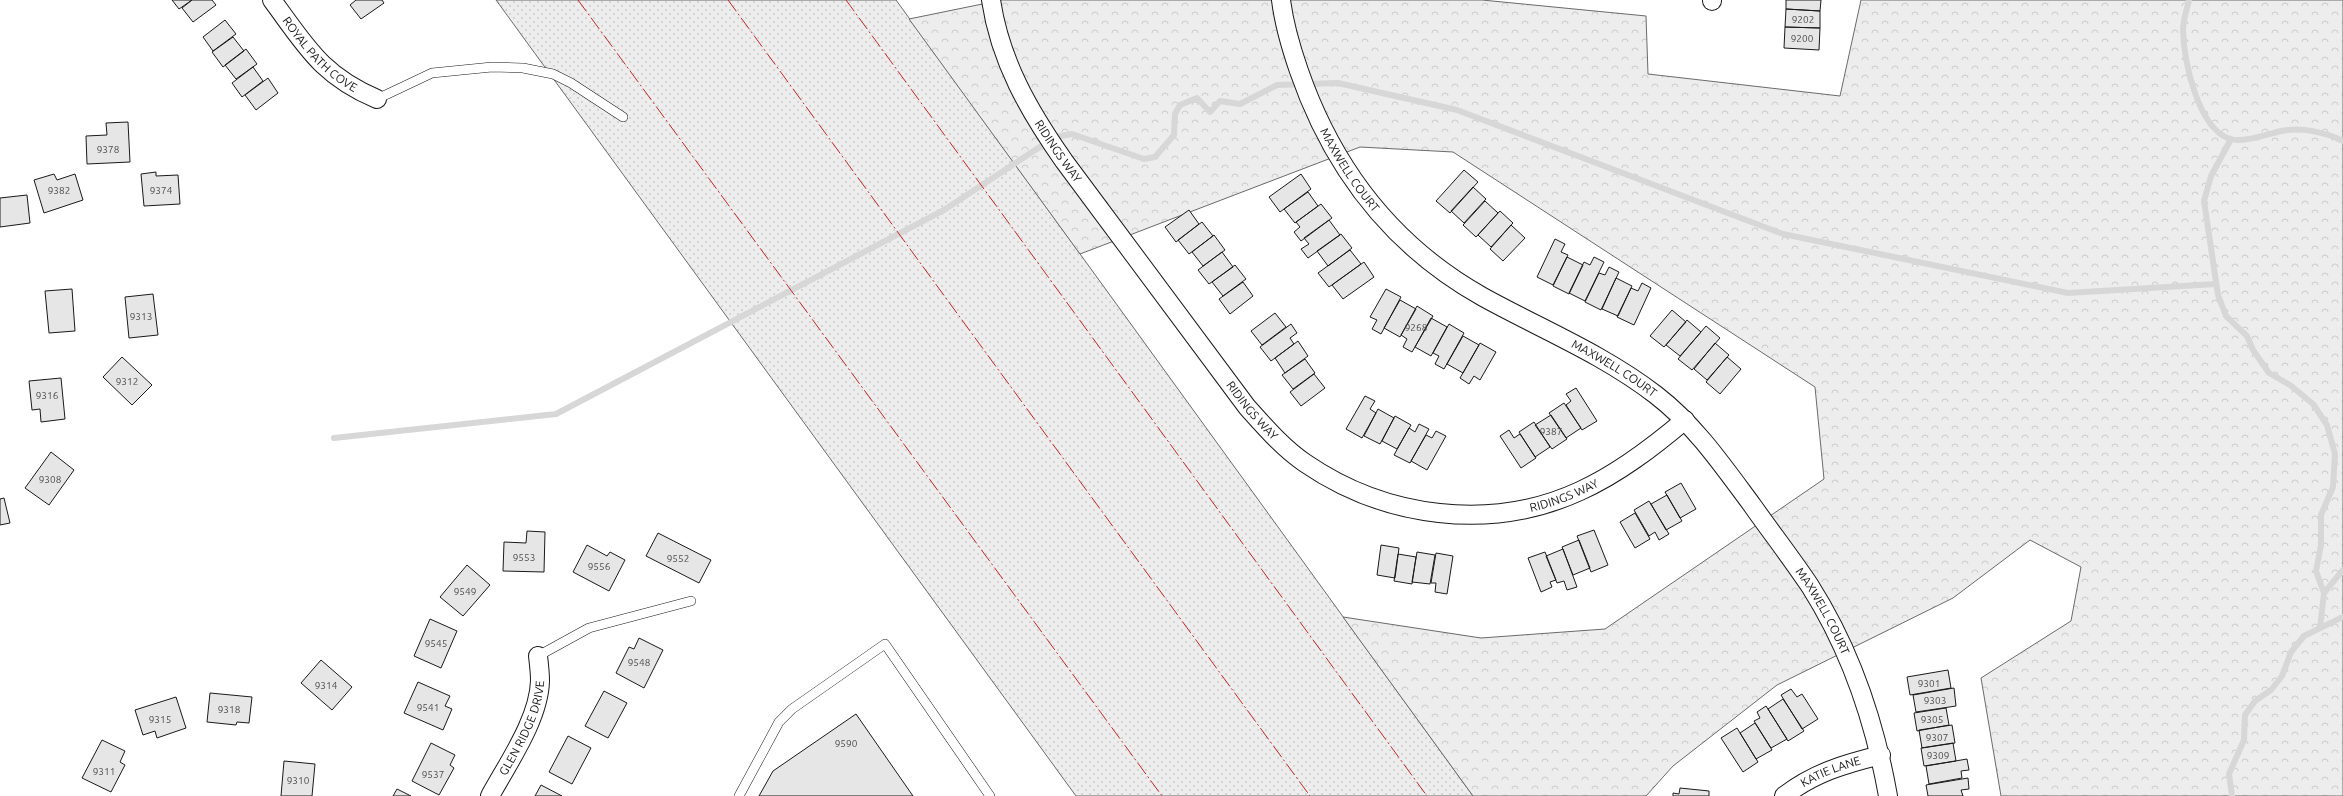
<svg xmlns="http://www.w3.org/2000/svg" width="2343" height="796" font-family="Ubuntu,sans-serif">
<defs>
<pattern id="grass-dots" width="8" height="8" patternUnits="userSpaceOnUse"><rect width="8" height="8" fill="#ededed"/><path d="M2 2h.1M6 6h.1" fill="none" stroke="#cbcbcb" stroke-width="1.8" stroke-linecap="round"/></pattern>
<pattern id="forest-crowns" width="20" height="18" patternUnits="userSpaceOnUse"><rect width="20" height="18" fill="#ededed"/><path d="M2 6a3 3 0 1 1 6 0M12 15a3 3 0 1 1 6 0" fill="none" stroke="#cbcbcb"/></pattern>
</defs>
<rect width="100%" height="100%" fill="#fff"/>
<!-- grass -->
<path fill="url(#grass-dots)" stroke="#6a6a6a" d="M 496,0 L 896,0 L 1473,796 L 1076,796 Z"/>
<!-- forest -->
<path fill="url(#forest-crowns)" stroke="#6a6a6a" d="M 1002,0 L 1482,0 L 1646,16 L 1648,74 L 1840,96 L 1861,0 L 2343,0 L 2343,796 L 2001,796 L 1981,678 L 2071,621 L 2081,567 L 2030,540 L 1953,598 L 1777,685 L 1673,766 L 1646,796 L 1473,796 L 1343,617 L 1481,638 L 1605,629 L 1824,479 L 1815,387 L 1453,152 L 1360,147 L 1080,254 L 909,19 Z"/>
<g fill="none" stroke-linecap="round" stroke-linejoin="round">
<!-- stream -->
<path stroke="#d7d7d7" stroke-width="6" d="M 2189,0 C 2187,9 2183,20 2183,30 C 2184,60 2197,128 2230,139 C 2243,143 2268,134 2281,131 C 2301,127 2325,132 2343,141
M 2231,139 L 2211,176 L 2204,201 L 2218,295 L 2226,316 L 2247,336 L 2253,350 L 2269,373 L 2290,385 L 2313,404 L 2327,425 L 2335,454 L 2333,487 L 2321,515 L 2321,545 L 2316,571 L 2324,593 L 2320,628
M 334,438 L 556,414 L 944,210 L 1055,137 L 1072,134 L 1144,159 L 1155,157 L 1174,135 L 1175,114 L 1180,105 L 1197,98 L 1210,112 L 1220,101 L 1240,104 L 1277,85 L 1338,83 L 1457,110 L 1783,234 L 2068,293 L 2216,284
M 2324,593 L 2343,570
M 2232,796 L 2229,774 L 2244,740 L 2245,715 L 2255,701 L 2271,690 L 2282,676 L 2291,652 L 2304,636 L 2343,617"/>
</g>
<!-- building -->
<path fill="#e6e6e6" stroke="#1a1a1a" d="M 172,0 L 192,0 L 179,9 Z
M 192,0 L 212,0 L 216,5 L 193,22 L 182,8 Z
M 356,0 L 382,0 L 384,3 L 361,19 L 350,5 Z
M 1786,0 L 1821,0 L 1820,11 L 1786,9 Z
M 1786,9 L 1820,11 L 1820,28 L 1785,27 Z
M 225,20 L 236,34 L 213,51 L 203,37 Z
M 1785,27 L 1820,28 L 1819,50 L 1784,48 Z
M 233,37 L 244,51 L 223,67 L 212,52 Z
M 246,49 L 257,64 L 236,79 L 225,65 Z
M 253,67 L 263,81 L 242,97 L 232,83 Z
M 268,78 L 278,93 L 256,110 L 245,95 Z
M 128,122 L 130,162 L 87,164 L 86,136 L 107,135 L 106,123 Z
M 1464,170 L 1478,182 L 1450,213 L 1436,201 Z
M 156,172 L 156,176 L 178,175 L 180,204 L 144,206 L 141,174 Z
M 54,174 L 57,180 L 75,174 L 83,200 L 44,213 L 34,180 Z
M 1301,174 L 1311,189 L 1280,212 L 1269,197 Z
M 1473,187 L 1486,199 L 1464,223 L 1451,211 Z
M 1308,192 L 1318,206 L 1295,223 L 1284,209 Z
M 27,195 L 30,223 L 0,227 L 0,198 Z
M 1485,201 L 1498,213 L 1476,237 L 1463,225 Z
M 1321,204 L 1332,218 L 1301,241 L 1294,232 L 1300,227 L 1296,222 Z
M 1189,210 L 1199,224 L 1176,242 L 1165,227 Z
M 1500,211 L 1513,223 L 1491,247 L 1478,235 Z
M 1329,220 L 1340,235 L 1308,258 L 1301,249 L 1309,244 L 1304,238 Z
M 1202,222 L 1213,236 L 1189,254 L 1178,240 Z
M 1511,225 L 1525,238 L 1503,261 L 1490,249 Z
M 1341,234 L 1352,248 L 1328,266 L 1317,251 Z
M 1214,235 L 1225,250 L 1203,266 L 1192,252 Z
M 1555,239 L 1565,244 L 1561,252 L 1568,255 L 1553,285 L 1537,277 Z
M 1350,250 L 1361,264 L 1329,287 L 1318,273 Z
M 1222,252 L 1233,267 L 1209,284 L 1198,270 Z
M 1567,257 L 1583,265 L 1569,294 L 1553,286 Z
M 1594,257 L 1604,262 L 1585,301 L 1569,293 L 1584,262 L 1590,265 Z
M 1364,262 L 1374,277 L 1343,299 L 1332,285 Z
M 1235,265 L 1246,279 L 1223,296 L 1212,282 Z
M 1609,267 L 1619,272 L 1601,310 L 1585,302 L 1599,273 L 1605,275 Z
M 1616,278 L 1632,286 L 1618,316 L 1602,309 Z
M 1243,282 L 1253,296 L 1230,314 L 1219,299 Z
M 1642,283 L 1651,288 L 1634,325 L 1617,317 L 1631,288 L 1638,291 Z
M 72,289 L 75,331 L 49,333 L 45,291 Z
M 1386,289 L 1401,297 L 1381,334 L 1372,329 L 1377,320 L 1370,317 Z
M 153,294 L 158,335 L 129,338 L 125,297 Z
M 1400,300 L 1416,309 L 1400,337 L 1384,328 Z
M 1417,306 L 1433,316 L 1412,352 L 1403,347 L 1407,339 L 1401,335 Z
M 1672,310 L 1686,322 L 1664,347 L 1650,336 Z
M 1275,313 L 1286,327 L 1262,345 L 1251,331 Z
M 1431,318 L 1447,327 L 1431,356 L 1415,347 Z
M 1687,320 L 1701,332 L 1680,356 L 1666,345 Z
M 1291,324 L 1297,333 L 1290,338 L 1294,344 L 1271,361 L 1260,347 Z
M 1449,324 L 1464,333 L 1444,369 L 1435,364 L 1439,356 L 1433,353 Z
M 1706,326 L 1720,338 L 1692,370 L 1678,359 Z
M 1463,336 L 1479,345 L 1463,373 L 1447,364 Z
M 1298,341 L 1308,356 L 1285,373 L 1275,358 Z
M 1480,343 L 1496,352 L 1480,380 L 1474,376 L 1469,384 L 1460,378 Z
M 1715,343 L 1729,355 L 1707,380 L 1694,369 Z
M 122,357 L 152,385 L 132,405 L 103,377 Z
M 1727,357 L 1741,369 L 1720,394 L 1706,382 Z
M 1305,359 L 1315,373 L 1293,389 L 1282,375 Z
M 1314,374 L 1325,388 L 1301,406 L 1290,392 Z
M 61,378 L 65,419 L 41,422 L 40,409 L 32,410 L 29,381 Z
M 1576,388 L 1597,421 L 1582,430 L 1566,405 L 1571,401 L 1566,394 Z
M 1365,396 L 1375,401 L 1370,409 L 1376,413 L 1362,438 L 1346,429 Z
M 1564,403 L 1581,428 L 1566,438 L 1549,413 Z
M 1378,409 L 1394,418 L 1380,444 L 1364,436 Z
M 1551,415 L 1567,439 L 1552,449 L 1535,425 Z
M 1395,416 L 1411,425 L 1397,449 L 1382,441 Z
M 1534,422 L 1550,447 L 1535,457 L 1519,432 Z
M 1419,424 L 1429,429 L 1410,463 L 1394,455 L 1409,428 L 1415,432 Z
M 1509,430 L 1514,438 L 1520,434 L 1536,458 L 1521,468 L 1500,436 Z
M 1436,431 L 1446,436 L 1427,470 L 1411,461 L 1426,435 L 1432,438 Z
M 51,452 L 74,470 L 49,505 L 25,488 Z
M 1681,483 L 1696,509 L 1680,518 L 1665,492 Z
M 1667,495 L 1682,521 L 1666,530 L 1651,504 Z
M 4,498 L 10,523 L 0,525 L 0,499 Z
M 1649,501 L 1669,534 L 1659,540 L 1655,532 L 1649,536 L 1634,510 Z
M 1635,513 L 1650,539 L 1635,548 L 1620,522 Z
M 1594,530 L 1608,565 L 1591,572 L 1577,536 Z
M 527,531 L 545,532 L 544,572 L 503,571 L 504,542 L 526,543 Z
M 658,533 L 711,560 L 699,583 L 646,556 Z
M 1579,540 L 1590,568 L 1573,575 L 1562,547 Z
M 587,545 L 607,556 L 610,552 L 625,560 L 609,591 L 573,572 Z
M 1381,545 L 1399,548 L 1395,578 L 1377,575 Z
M 1563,549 L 1577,587 L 1567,590 L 1564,581 L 1557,583 L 1546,556 Z
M 1417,552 L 1435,555 L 1430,584 L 1412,582 Z
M 1545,552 L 1556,580 L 1550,582 L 1552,587 L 1541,592 L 1528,558 Z
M 1436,553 L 1453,556 L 1447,594 L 1435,592 L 1436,583 L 1431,583 Z
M 1398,554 L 1416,557 L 1412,584 L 1394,581 Z
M 467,565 L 490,585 L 463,616 L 440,597 Z
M 430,619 L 457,631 L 441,668 L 414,656 Z
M 639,638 L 663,650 L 644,688 L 616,673 L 629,647 L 634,649 Z
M 321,660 L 352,687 L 332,710 L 301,683 Z
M 1948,670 L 1951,688 L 1910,695 L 1907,677 Z
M 418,682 L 450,696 L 445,706 L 452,709 L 443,730 L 404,713 Z
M 1954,688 L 1956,706 L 1916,712 L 1913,695 Z
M 1791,689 L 1797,697 L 1802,694 L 1818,719 L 1802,729 L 1781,695 Z
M 604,691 L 627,703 L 608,738 L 585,726 Z
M 210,693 L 252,697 L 249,723 L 237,722 L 236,725 L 207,722 Z
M 176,697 L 186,728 L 157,738 L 155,731 L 143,735 L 135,710 Z
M 1783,699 L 1804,731 L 1788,741 L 1768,709 Z
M 1766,706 L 1787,739 L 1771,748 L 1754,721 L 1760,718 L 1757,712 Z
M 1946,708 L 1949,725 L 1917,731 L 1914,713 Z
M 856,714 L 913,796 L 759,796 L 773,771 Z
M 1755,723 L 1772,750 L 1756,759 L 1740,733 Z
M 1952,725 L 1955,743 L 1922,748 L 1919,730 Z
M 1737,728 L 1758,762 L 1743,772 L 1721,738 Z
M 568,736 L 591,748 L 572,784 L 549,772 Z
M 102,740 L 125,751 L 120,762 L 125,765 L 111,792 L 82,778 Z
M 431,743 L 455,755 L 450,765 L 454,768 L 439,795 L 412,781 Z
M 1953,743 L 1956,761 L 1924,766 L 1921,748 Z
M 1967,759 L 1969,770 L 1961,771 L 1962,778 L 1929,784 L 1926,766 Z
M 284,761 L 315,764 L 312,796 L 281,796 Z
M 1968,778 L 1969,789 L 1961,790 L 1963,796 L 1928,796 L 1926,785 Z
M 541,785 L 562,796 L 535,796 Z
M 1680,788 L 1709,791 L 1709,796 L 1673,796 L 1673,793 L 1679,794 Z
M 397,789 L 411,796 L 393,796 Z"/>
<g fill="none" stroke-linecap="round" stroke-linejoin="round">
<!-- service casing -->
<g stroke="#1a1a1a" stroke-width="10">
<path id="service" d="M 377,99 L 432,73 L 492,67 L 523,68 L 553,74 L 571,83 L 623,117
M 538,656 L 589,628 L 691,601
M 739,796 L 779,722 L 792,709 L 885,644 L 990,796"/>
</g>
<!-- minor casing -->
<g stroke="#1a1a1a" stroke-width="20">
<g id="minor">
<path id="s1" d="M 272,0 C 306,46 321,75 377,99"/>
<path id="s2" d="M 991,0 C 1000,61 1029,111 1064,161 L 1247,407 C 1265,427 1283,448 1305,463 C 1385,518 1491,532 1580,491 C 1618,474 1653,447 1685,420"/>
<path id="s3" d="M 1281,0 C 1284,24 1291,48 1299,71 C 1333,169 1392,246 1483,297 C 1541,329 1603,354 1656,395 C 1695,425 1723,466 1752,505 C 1771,532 1792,559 1810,586 C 1850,649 1875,723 1888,796"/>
<path d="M 1712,0 L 1712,1"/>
<path id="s4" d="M 490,796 C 508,763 539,719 540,681 C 540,673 539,664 538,656"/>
<path id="s5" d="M 1784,796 C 1814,773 1844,764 1881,755"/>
</g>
</g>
<!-- service -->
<use href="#service" stroke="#fff" stroke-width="9"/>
<!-- minor -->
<use href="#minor" stroke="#fff" stroke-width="18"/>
<!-- power -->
<path stroke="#c62828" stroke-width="1" stroke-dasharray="14 3 2 3" stroke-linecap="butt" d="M 578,0 L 1162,796
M 728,0 L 1310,796
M 846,0 L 1427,796"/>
</g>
<g text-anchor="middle" stroke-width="3" stroke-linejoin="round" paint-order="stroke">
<!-- number labels -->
<g font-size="10" fill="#4d4d4d">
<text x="1803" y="23">9202</text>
<text x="1802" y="42">9200</text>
<text x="108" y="153">9378</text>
<text x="59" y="194">9382</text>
<text x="161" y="194">9374</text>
<text x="141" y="320">9313</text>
<text x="1416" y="331">9268</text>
<text x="127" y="385">9312</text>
<text x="47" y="399">9316</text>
<text x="1551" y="435">9387</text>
<text x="50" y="483">9308</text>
<text x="524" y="561">9553</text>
<text x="678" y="562">9552</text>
<text x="599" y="570">9556</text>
<text x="465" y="595">9549</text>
<text x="436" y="647">9545</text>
<text x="639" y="666">9548</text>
<text x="1929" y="687">9301</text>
<text x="326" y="689">9314</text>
<text x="1935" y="704">9303</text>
<text x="428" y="711">9541</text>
<text x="229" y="713">9318</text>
<text x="160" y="723">9315</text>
<text x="1932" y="723">9305</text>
<text x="1937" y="741">9307</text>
<text x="846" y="747">9590</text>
<text x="1938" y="759">9309</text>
<text x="104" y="775">9311</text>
<text x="433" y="778">9537</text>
<text x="298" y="784">9310</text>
</g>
<!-- street labels -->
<g font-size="12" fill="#1a1a1a" stroke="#fff">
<text dy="4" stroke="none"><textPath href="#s1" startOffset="73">ROYAL PATH COVE</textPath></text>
<text dy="4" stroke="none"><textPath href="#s2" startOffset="167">RIDINGS WAY</textPath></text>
<text dy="4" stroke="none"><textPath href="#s3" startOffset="185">MAXWELL COURT</textPath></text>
<text dy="4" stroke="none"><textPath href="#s3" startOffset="521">MAXWELL COURT</textPath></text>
<text dy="4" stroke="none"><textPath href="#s2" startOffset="491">RIDINGS WAY</textPath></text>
<text dy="4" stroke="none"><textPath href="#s2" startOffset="838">RIDINGS WAY</textPath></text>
<text dy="4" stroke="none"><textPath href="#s3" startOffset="845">MAXWELL COURT</textPath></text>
<text dy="4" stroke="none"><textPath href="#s4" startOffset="76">GLEN RIDGE DRIVE</textPath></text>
<text dy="4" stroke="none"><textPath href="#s5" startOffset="53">KATIE LANE</textPath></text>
</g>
</g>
</svg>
